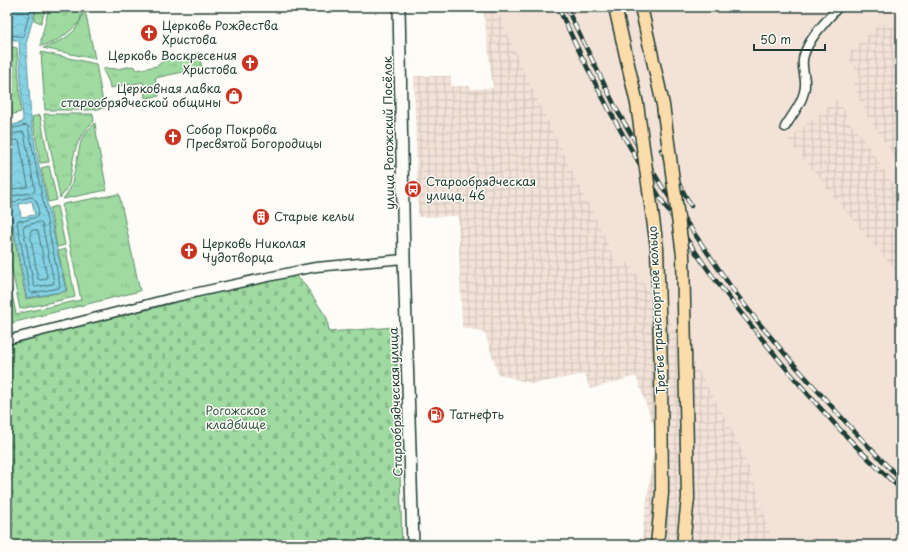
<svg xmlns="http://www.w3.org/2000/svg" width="908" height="552" font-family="'Playpen Sans',sans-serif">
<defs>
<pattern id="industrial-grid" width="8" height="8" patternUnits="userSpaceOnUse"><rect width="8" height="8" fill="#f2e2d7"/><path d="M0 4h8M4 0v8" fill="none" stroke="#cfc3b9"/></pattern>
<pattern id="grass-tufts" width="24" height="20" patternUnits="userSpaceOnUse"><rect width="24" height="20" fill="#9fdaa1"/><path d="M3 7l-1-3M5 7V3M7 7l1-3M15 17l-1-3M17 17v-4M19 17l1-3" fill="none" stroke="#88bc8b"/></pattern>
<pattern id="cemetery-stones" width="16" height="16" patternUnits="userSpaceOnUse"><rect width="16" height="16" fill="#9fdaa1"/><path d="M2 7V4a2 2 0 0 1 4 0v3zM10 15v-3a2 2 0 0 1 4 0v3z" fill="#88bc8b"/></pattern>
<pattern id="water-waves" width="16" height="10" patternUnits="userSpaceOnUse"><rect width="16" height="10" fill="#86d2e5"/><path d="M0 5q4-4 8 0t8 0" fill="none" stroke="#73b5c5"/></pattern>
</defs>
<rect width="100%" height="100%" fill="#fdfcf7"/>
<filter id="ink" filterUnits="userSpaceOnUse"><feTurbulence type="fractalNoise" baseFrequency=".025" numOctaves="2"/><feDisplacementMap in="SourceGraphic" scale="8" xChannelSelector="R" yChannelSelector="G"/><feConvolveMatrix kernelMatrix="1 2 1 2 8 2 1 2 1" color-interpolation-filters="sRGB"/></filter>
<g filter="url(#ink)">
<!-- built -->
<path fill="#f2e2d7" d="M 496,7 L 901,7 L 901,545 L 774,545 L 751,472 L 735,435 L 670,320 L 628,262 L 620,268 L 527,78 Z"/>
<!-- industrial -->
<path fill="url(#industrial-grid)" d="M 483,7 L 496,7 L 527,78 L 620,268 L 628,262 L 670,320 L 735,435 L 751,472 L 774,545 L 641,545 L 656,432 L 636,376 L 590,389 L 585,374 L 533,384 L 498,374 L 485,333 L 462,327 L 458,216 L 418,217 L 414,76 L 451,76 L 451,86 L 470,86 L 471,89 L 493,88 Z
M 881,23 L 901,29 L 901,40 L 896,44 L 901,49 L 901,159 L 894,156 L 866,114 L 853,83 L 858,76 L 848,54 Z
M 836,100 L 848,114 L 845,117 L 861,136 L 901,195 L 901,277 L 827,189 L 828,188 L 788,140 Z"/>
<!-- grass -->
<path fill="url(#grass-tufts)" stroke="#5f8c6a" d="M 37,7 L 46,7 L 41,23 L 34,20 Z
M 49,7 L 83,7 L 80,21 L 85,10 L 95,59 L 43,48 L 64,39 L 74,31 L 80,21 C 67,35 59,41 41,46 L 41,40 Z
M 7,46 L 17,48 L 21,112 L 7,116 Z
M 41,52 L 96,64 L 104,108 L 91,110 L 45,110 Z
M 199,53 L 202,68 L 155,78 L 159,96 L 145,98 L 143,82 L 110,88 L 109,82 L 103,70 L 105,68 L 117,69 L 133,66 L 137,70 L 157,66 L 163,61 Z
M 44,114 L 93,114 L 94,121 C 73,141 74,156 69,184 L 67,189 L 60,198 Z
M 40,115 L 49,162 L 40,163 L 32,117 Z
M 95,123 L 98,145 L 107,190 L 63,199 L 70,189 L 72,183 L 81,141 L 86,132 Z
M 49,166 L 57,200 L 48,202 L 41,168 Z
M 119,194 L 140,291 L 7,324 L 7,269 L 16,314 L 81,300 L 62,207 L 63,204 Z
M 57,206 L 65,245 L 57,247 L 50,208 Z
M 10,216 L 26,299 L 67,291 L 58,251 L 66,249 L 75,297 L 20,309 L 7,246 L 7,217 Z"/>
<!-- cemetery -->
<path fill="url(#cemetery-stones)" stroke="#5f8c6a" d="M 294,275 L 303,282 L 327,318 L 329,332 L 396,327 L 402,545 L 7,545 L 7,344 L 231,289 Z"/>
<!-- water -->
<path fill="url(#water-waves)" stroke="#5d969e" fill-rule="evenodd" d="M 7,7 L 36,7 L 26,44 L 31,119 L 36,152 L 66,291 L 27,298 L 7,194 L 7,127 L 23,122 L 19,41 L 7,38 ZM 32,201 L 35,215 L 21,217 L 19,204 Z"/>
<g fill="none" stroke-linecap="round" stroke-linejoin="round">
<!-- shore -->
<path stroke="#48797b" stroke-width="1" d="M 7,34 L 23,37 L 31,7
M 7,130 L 26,125 L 28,126 L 60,286 L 59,288 L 32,293 L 30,292 L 17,222 L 18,220 L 23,221 L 37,217 C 40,211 38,200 32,197 L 18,200 L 14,203 L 7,200
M 7,135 L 22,132 L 24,133 L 35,190 L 34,192 L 14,196 L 7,194
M 7,141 L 17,140 L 19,141 L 28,185 L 27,187 L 14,189 L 7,188
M 40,222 L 42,224 L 54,282 L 53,284 L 35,287 L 34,286 L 23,228 L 24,226 Z
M 35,230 L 38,231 L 47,277 L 46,279 L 41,280 L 38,279 L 30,233 L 31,231 Z"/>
<!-- street casing -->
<g stroke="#1f3d34" stroke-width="11">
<path id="street" d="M 785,127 C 792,115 804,101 805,86 C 806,75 800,65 804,55 C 810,36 826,22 838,7
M 7,340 L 171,298 L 300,270 L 316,267 L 404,259"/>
</g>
<!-- secondary casing -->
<g stroke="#1f3d34" stroke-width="14">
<path id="secondary" d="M 399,7 L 404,259 L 413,545"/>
</g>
<!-- street -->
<use href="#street" stroke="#fdfcf7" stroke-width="8"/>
<!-- secondary -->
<use href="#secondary" stroke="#fdfcf7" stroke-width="11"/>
<!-- rail casing -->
<g stroke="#1f3d34" stroke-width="4.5">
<path id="rail" d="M 558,7 C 600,98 648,185 706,267 C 725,294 746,319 767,345 C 808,396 852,446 901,489
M 566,7 L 618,112 L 661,185 L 731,287 L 758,322 L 790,360 L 852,429 L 901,480
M 661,150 L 691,206"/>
</g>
<!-- rail -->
<use href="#rail" stroke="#fdfcf7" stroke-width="3" stroke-dasharray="9" stroke-linecap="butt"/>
<!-- primary-bridge casing -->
<g stroke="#1f3d34" stroke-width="15" stroke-linecap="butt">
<path id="primary-bridge" d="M 615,7 L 637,104 L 657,248 L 661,370 L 662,493 L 657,545
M 641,7 L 663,105 L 683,255 L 688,498 L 683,545"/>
</g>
<!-- primary-bridge -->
<use href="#primary-bridge" stroke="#fddcac" stroke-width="12"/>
</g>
</g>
<!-- icons -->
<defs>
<g id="church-disc" transform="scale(0.9)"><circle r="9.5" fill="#c8321e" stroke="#fdfcf7"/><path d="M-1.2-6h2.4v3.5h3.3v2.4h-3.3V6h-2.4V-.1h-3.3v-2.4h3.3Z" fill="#fff"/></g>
<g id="shop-disc" transform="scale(0.9)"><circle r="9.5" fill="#c8321e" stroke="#fdfcf7"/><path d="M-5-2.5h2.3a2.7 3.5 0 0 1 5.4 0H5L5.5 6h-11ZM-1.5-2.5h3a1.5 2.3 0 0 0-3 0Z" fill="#fff"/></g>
<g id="bus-disc" transform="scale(0.9)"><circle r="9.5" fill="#c8321e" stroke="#fdfcf7"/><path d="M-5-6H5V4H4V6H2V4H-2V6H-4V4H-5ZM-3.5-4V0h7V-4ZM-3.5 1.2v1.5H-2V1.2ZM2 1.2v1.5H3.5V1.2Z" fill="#fff"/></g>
<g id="building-disc" transform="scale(0.9)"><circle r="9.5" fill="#c8321e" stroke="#fdfcf7"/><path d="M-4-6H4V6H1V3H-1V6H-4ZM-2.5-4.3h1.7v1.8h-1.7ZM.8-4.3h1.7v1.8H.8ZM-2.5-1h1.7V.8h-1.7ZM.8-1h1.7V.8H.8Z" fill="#fff"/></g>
<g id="fuel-disc" transform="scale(0.9)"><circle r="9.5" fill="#c8321e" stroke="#fdfcf7"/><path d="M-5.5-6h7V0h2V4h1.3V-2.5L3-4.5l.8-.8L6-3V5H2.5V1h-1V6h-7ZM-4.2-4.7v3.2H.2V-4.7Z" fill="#fff"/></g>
</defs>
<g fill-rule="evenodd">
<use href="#church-disc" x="149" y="33"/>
<use href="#church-disc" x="250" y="63"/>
<use href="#shop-disc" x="234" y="96"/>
<use href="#church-disc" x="173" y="137"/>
<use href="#bus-disc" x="413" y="189"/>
<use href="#building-disc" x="261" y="217"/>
<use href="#church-disc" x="189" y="251"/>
<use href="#fuel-disc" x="436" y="415"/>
</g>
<g text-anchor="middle" stroke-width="3" stroke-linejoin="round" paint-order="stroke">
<!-- poi labels -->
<g font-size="12" fill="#1f3d34" stroke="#fdfcf7" text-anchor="start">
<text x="162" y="30">Церковь Рождества<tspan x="162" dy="14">Христова</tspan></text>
<text x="237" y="60" text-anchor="end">Церковь Воскресения<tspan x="237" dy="14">Христова</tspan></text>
<text x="221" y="93" text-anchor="end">Церковная лавка<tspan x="221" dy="14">старообрядческой общины</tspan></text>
<text x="186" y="134">Собор Покрова<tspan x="186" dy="14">Пресвятой Богородицы</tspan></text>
<text x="426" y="186">Старообрядческая<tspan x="426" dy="14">улица, 46</tspan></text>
<text x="274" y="221">Старые кельи</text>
<text x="202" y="248">Церковь Николая<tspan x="202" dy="14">Чудотворца</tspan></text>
<text x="449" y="419">Татнефть</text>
</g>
<!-- street labels -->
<g font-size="12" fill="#1f3d34" stroke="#fdfcf7">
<text transform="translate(389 133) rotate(-91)" y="4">улица Рогожский Посёлок</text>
<text transform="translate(657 310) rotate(-93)" y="4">Третье транспортное кольцо</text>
<text transform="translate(396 402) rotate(-92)" y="4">Старообрядческая улица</text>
</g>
<!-- park labels -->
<g font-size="12" fill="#395c4a" stroke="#fdfcf7">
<text x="236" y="415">Рогожское<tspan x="236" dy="14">кладбище</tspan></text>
</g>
</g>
<!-- margin -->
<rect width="908" height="552" fill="none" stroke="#fdfcf7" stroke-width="24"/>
<rect x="12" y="12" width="884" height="528" fill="none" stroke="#1f3d34" stroke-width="1.5" filter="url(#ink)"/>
<!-- scale -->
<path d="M754 44v6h71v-6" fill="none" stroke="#1f3d34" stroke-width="2"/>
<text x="760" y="44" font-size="12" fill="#1f3d34" stroke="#fdfcf7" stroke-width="3" paint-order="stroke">50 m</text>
</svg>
